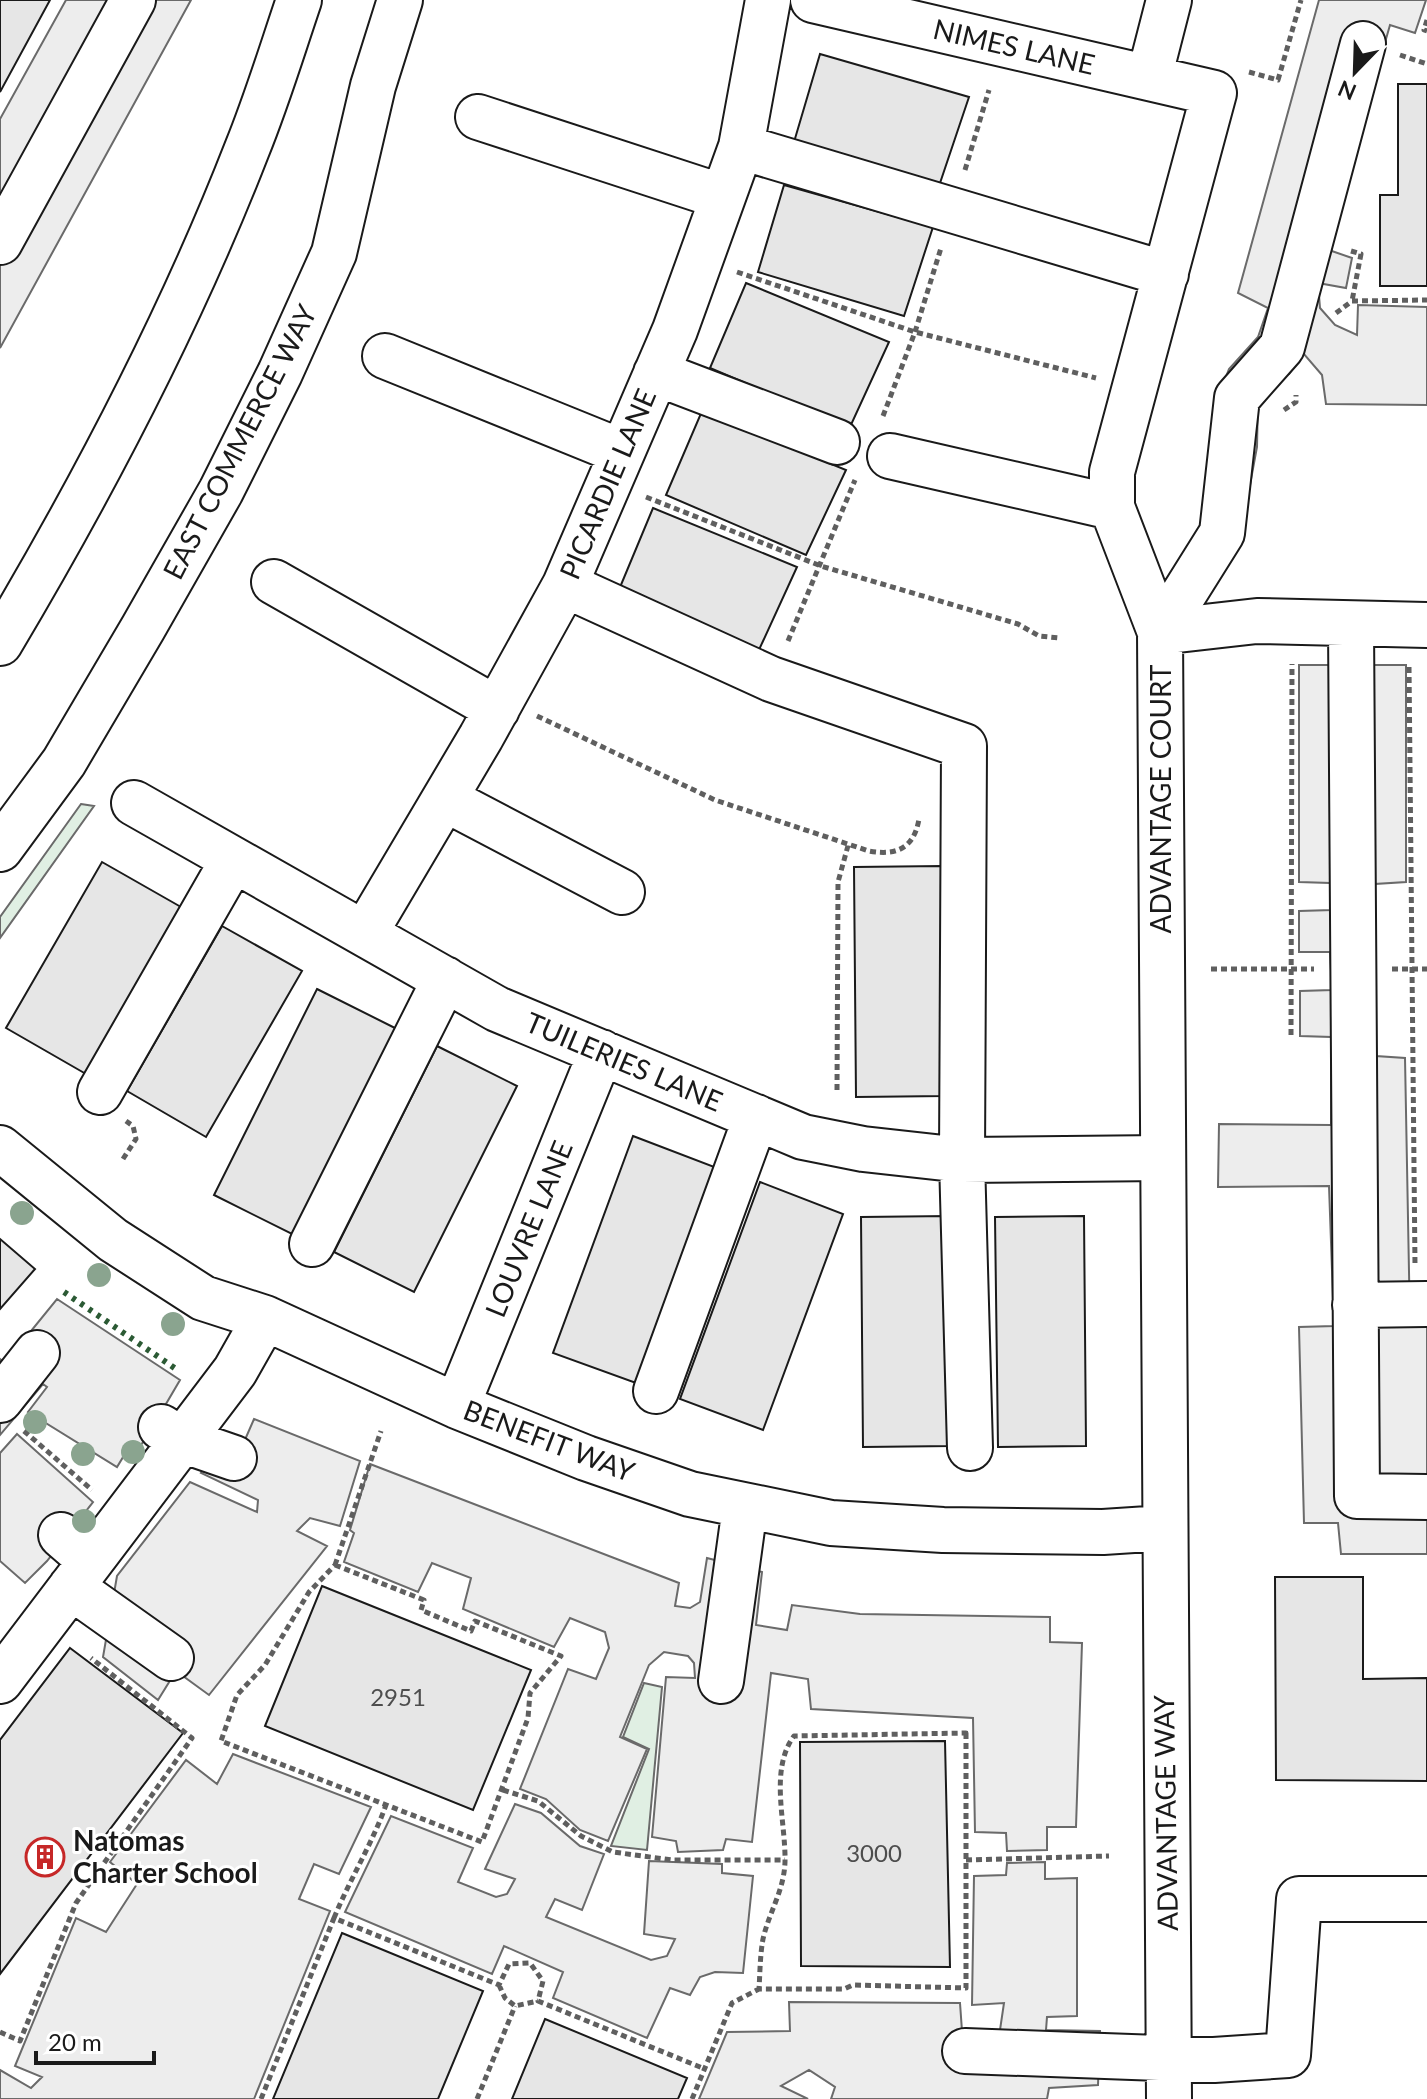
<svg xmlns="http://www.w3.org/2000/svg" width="1427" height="2099" font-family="Lato,sans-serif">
<rect width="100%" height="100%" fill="#fff"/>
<!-- green -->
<path fill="#e0efe3" stroke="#6a6a6a" stroke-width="2" d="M 81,804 L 94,806 L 0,938 L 0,917 Z
M 644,1683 L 662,1687 L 647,1850 L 611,1846 L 649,1749 L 623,1737 Z"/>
<!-- parking -->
<path fill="#ededed" stroke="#6a6a6a" stroke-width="2" d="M 66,0 L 191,0 L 0,348 L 0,119 Z
M 1319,0 L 1426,0 L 1415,33 L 1390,25 L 1326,249 L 1352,258 L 1346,288 L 1318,283 L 1320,308 L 1335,325 L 1357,335 L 1358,305 L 1427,307 L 1427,405 L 1326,404 L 1322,375 L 1304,354 L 1289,374 L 1276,376 L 1258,397 L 1257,447 L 1243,523 L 1222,387 L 1229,369 L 1258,337 L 1268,308 L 1238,293 Z
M 1299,665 L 1406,665 L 1406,882 L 1375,884 L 1376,1056 L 1405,1058 L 1410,1325 L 1427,1325 L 1427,1554 L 1341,1554 L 1338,1523 L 1304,1523 L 1299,1327 L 1334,1326 L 1329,1186 L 1218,1187 L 1219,1124 L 1331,1125 L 1331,1037 L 1300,1036 L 1300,991 L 1332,990 L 1330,952 L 1299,952 L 1299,911 L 1332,910 L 1330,883 L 1299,882 Z
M 57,1299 L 180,1380 L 166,1404 L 171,1410 L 139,1447 L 131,1444 L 117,1467 L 28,1412 L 47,1387 L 43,1384 L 0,1435 L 0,1359 L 5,1363 Z
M 254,1419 L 360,1461 L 340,1526 L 310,1518 L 297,1531 L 327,1546 L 209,1695 L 176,1671 L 158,1700 L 103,1657 L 117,1576 L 190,1482 L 257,1512 L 258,1500 L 201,1473 L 231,1435 L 244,1442 Z
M 17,1434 L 93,1502 L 47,1561 L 25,1583 L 0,1561 L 0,1453 Z
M 370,1464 L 679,1583 L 675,1606 L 690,1608 L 700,1602 L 707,1558 L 762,1572 L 756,1625 L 787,1630 L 792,1605 L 860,1614 L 1050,1617 L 1050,1642 L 1082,1643 L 1076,1827 L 1047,1827 L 1047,1850 L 1007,1851 L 1006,1833 L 975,1832 L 973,1718 L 811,1709 L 808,1679 L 771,1673 L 752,1842 L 726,1839 L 723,1850 L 678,1852 L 676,1841 L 652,1837 L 666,1677 L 695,1678 L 694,1663 L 688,1656 L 664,1652 L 649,1665 L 620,1737 L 647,1749 L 608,1841 L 580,1830 L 546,1799 L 520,1789 L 568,1669 L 596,1679 L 609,1648 L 605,1632 L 570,1618 L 554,1647 L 463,1609 L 471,1578 L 432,1563 L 418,1592 L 344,1562 L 354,1533 L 350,1530 Z
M 233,1754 L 371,1807 L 339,1874 L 314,1864 L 299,1899 L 330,1911 L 254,2099 L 0,2099 L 0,2070 L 31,2088 L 42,2077 L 15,2066 L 76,1918 L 106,1932 L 137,1884 L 110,1862 L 186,1760 L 217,1784 Z
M 515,1804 L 541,1813 L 580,1846 L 604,1854 L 582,1910 L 555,1899 L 546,1917 L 651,1960 L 667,1956 L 675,1939 L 644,1934 L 649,1861 L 722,1864 L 722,1873 L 753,1876 L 743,1973 L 715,1972 L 700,1977 L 690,1995 L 670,1988 L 647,2038 L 553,1998 L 563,1972 L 504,1946 L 492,1974 L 345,1912 L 391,1816 L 473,1848 L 458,1882 L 496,1897 L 507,1894 L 515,1879 L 485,1869 Z
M 1045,1862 L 1045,1879 L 1077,1878 L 1077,2016 L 1047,2017 L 1046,2030 L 1100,2031 L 1098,2085 L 1049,2088 L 1047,2099 L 831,2099 L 835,2087 L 809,2070 L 781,2086 L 808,2099 L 699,2099 L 727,2032 L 790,2031 L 789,2002 L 960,2003 L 962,2031 L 1000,2030 L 1004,2003 L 972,2005 L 974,1876 L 1006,1875 L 1007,1863 Z"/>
<!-- building -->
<path fill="#e6e6e6" stroke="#1a1a1a" stroke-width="2" d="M 0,0 L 50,0 L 0,92 Z
M 820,54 L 969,97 L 939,186 L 794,142 Z
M 1398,84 L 1427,84 L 1427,286 L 1380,286 L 1380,195 L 1398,195 Z
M 784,185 L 933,227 L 904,316 L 758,272 Z
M 746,283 L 889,342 L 850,427 L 710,368 Z
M 702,411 L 846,470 L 806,555 L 666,495 Z
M 653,508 L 797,567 L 758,652 L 618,592 Z
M 102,862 L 181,907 L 86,1074 L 6,1028 Z
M 942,866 L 945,1096 L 856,1097 L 854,867 Z
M 222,926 L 302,971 L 206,1137 L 127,1091 Z
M 317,989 L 397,1029 L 294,1235 L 214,1195 Z
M 437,1046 L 517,1086 L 414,1292 L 334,1252 Z
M 633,1136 L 717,1168 L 636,1383 L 553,1353 Z
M 760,1182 L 843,1214 L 763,1430 L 680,1399 Z
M 949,1216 L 952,1446 L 863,1447 L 861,1217 Z
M 1084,1216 L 1086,1446 L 998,1447 L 995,1217 Z
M 0,1239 L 35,1269 L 0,1309 Z
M 1275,1577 L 1363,1577 L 1363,1679 L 1427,1678 L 1427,1781 L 1276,1780 Z
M 322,1586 L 531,1670 L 473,1810 L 265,1726 Z
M 70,1648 L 183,1733 L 0,1974 L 0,1740 Z
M 945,1741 L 950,1967 L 801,1966 L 800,1742 Z
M 342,1933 L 483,1991 L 438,2099 L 273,2099 Z
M 545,2019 L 687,2078 L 678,2099 L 512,2099 Z"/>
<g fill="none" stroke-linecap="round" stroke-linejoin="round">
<!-- minor casing -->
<g stroke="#1a1a1a" stroke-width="48">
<path id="minor" d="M 813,0 L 1214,93 L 1112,472 L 1112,507 L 1160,632 L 1169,2099
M 1149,78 L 1169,0
M 478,117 L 723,197
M 741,147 L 1166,274
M 0,242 L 133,0
M 385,356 L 622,452
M 656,373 L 837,442
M 890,456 L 1112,507
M 274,582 L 497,709
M 565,585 L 771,679 L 964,746 L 962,1160 L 970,1448
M 1351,625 L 1357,1496 L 1427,1497
M 1160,632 L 1222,533 L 1237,398 L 1282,347 L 1363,44
M 1160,632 L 1257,621 L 1427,625
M 445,799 L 622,892
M 134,803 L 497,1009 L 803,1137 L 863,1149 L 962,1160 L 1163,1158
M 365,933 L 481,737 L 565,585 L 675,330 L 741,147 L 768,0
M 100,1092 L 233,860
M 0,1148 L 113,1240 L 203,1298 L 265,1318 L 457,1406 L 586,1458 L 690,1494 L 831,1523 L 943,1530 L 1103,1532 L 1164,1528
M 312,1244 L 445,979
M 1355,1305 L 1427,1304
M 656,1391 L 756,1117
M 0,1400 L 37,1353
M 457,1406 L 601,1052
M 161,1427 L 182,1440 L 234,1458
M 61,1535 L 91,1561
M 71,1587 L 171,1658
M 0,1681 L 235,1371 L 265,1318
M 721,1681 L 745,1507
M 965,2051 L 1214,2060 L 1288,2055 L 1299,1899 L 1427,1899"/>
</g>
<!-- major casing -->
<g stroke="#1a1a1a" stroke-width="48">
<path id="major" d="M 0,643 C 94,485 180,321 247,149 C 267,100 282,50 299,0
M 0,849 L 64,762 L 143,628 L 221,491 L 280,373 L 334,253 L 373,86 L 400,0"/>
</g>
<!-- path -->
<path stroke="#5f5f5f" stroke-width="5" stroke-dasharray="6 4" stroke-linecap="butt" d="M 1427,20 L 1424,30 L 1427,31
M 1400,55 L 1427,64
M 1249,72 L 1278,80 L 1301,0
M 965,170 L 989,90
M 1351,251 L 1361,254 L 1352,301
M 737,272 L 915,332 L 1096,378
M 1336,313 L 1352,301 L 1427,300
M 1284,410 L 1296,402 L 1296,395
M 883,416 L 915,332 L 941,248
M 646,497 L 821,566 L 1018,624 L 1039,636 L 1060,638
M 788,641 L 855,480
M 1409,667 L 1415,1265
M 537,716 L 715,800 L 869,851 C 897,856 914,848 919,819
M 1211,969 L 1314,969
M 1392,969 L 1427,969
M 1291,1035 L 1292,664
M 837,1090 L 838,882 L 849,842
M 123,1159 L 136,1139 L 133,1126 L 126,1121
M 24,1431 L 92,1490
M 335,1565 L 424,1600 L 421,1610 L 471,1631 L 475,1621 L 561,1656 L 530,1693 L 528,1718 L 482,1842 L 221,1741 L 237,1695 L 265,1665 L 309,1592 Z
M 335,1565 L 381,1431
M 966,1733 L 966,1988 L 853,1985 L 844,1989 L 759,1989 C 760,1973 760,1955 763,1939 C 769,1912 784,1891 785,1862 C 786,1822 769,1770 794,1736 Z
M 503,1790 L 538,1801 L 581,1836 L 613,1852 L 672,1860 L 785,1860
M 966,1860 L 1109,1856
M 334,1918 C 350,1879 372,1844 386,1805
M 499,1985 L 505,1998 L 515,2006 L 538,2001
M 0,2032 L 20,2041 L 76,1903 L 192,1738 L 91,1658
M 261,2099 L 334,1918 L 499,1985 L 509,1964 L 530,1963 L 543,1981 L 538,2001 L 705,2069
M 477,2099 L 515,2006
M 692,2099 L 732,2003 L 759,1989"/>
<!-- minor -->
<use href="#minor" stroke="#fff" stroke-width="44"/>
<!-- major -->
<use href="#major" stroke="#fff" stroke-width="44"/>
<!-- hedge -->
<path stroke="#2b5a34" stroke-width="6" stroke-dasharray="4 6" stroke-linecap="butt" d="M 64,1292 L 176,1369"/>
</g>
<!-- trees -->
<g fill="#8aa48f">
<circle cx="22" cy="1213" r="12"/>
<circle cx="99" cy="1275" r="12"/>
<circle cx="173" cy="1324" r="12"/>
<circle cx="35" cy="1422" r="12"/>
<circle cx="133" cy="1452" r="12"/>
<circle cx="83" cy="1454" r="12"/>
<circle cx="84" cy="1521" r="12"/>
</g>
<!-- icons -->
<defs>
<g id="building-ring" transform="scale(2)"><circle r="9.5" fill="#fff" stroke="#c62828" stroke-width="1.5"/><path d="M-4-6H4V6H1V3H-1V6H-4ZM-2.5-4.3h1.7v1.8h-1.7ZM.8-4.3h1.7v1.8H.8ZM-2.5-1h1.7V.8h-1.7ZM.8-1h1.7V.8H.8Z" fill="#c62828"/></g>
</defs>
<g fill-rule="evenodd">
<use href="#building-ring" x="45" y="1857"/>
</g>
<g text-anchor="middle" stroke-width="6" stroke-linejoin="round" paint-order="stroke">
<!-- number labels -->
<g font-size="24" fill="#4d4d4d">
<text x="398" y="1706">2951</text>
<text x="874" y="1862">3000</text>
</g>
<!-- street labels -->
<g font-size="28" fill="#1a1a1a" stroke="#fff">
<text transform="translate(1014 47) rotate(13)" y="10">NIMES LANE</text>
<text transform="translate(240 442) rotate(-63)" y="10">EAST COMMERCE WAY</text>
<text transform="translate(608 484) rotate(-67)" y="10">PICARDIE LANE</text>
<text transform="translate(1161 799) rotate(-90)" y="10">ADVANTAGE COURT</text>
<text transform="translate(624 1062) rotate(23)" y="10">TUILERIES LANE</text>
<text transform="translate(529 1229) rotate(-68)" y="10">LOUVRE LANE</text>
<text transform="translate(549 1441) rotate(21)" y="10">BENEFIT WAY</text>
<text transform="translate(1166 1813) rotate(-91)" y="10">ADVANTAGE WAY</text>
</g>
<!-- poi labels -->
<g font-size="28" font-weight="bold" fill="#1a1a1a" stroke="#fff" text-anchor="start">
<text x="73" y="1851">Natomas<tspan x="73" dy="32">Charter School</tspan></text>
</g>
</g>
<!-- north arrow -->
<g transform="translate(1355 72) rotate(203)" stroke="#ffffff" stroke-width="6" paint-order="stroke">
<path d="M0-6L14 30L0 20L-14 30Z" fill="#1a1a1a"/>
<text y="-12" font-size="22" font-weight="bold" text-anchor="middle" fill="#1a1a1a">N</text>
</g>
<!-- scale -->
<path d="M36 2051v12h118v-12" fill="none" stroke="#1a1a1a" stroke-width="4"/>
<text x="48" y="2051" font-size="24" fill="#1a1a1a" stroke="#ffffff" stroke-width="6" paint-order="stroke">20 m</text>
</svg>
